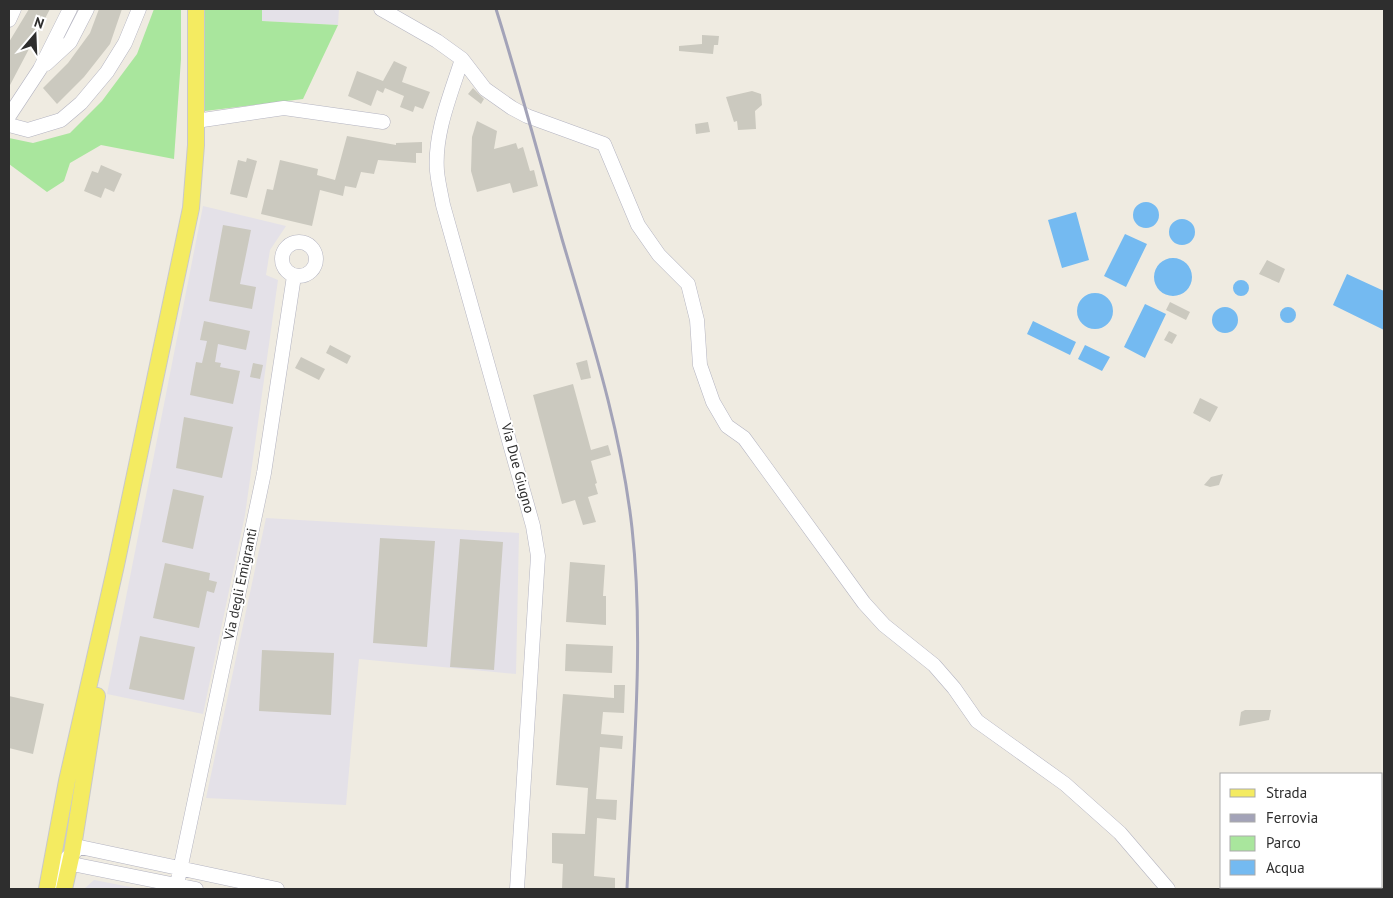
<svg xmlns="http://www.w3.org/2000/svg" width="1393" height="898" font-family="'PT Sans',sans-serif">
<rect width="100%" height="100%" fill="#efebe1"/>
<!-- industrial -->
<path fill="#e4e1e8" d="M 262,9 L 339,9 L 338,25 L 262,21 Z
M 203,206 L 286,226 L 270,250 L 266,275 L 278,280 L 245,515 L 203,714 L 107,694 Z
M 266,518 L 519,533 L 516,674 L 359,659 L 346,805 L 206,798 Z
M 94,880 L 141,889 L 84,889 Z"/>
<!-- green -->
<path fill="#a9e69d" d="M 154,9 L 181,9 L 181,59 L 174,159 L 101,145 L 70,163 L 64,181 L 47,192 L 9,164 L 9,138 L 33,143 L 70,133 L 102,101 L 137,54 Z
M 204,9 L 262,9 L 262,21 L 338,25 L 303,99 L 205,111 Z"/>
<!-- water -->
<path fill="#74baf1" d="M1133 215a13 13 0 1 1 26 0a13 13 0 1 1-26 0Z
M 1076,212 L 1089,260 L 1062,268 L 1048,220 Z
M1169 232a13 13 0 1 1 26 0a13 13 0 1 1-26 0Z
M 1125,234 L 1147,244 L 1126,287 L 1104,276 Z
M1154 277a19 19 0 1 1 38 0a19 19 0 1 1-38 0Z
M 1347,274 L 1384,291 L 1384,330 L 1333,305 Z
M1233 288a8 8 0 1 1 16 0a8 8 0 1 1-16 0Z
M1077 311a18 18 0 1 1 36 0a18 18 0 1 1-36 0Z
M 1145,304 L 1166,314 L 1145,358 L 1124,347 Z
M1280 315a8 8 0 1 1 16 0a8 8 0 1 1-16 0Z
M1212 320a13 13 0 1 1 26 0a13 13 0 1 1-26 0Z
M 1033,321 L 1076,342 L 1070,355 L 1027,334 Z
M 1085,345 L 1110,357 L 1102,371 L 1078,359 Z"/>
<!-- building -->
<path fill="#cbc9bf" d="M 29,9 L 50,9 L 9,87 L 9,42 Z
M 99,9 L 122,9 L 110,44 L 84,77 L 57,104 L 43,88 L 68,63 L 90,33 Z
M 702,35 L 719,36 L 718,45 L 714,45 L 713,54 L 679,51 L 679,46 L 702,44 Z
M 394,61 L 407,67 L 402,82 L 430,92 L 423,109 L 415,106 L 413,112 L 400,107 L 404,96 L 385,88 L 383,93 L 377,90 L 371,106 L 348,96 L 357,71 L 383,81 Z
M 473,88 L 484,99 L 481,104 L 468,94 Z
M 752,91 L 761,94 L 762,105 L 755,111 L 756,129 L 738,130 L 737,121 L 734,122 L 726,97 Z
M 477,121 L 497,131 L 494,149 L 516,143 L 518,149 L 523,147 L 530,171 L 534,170 L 538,186 L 513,193 L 510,183 L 477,192 L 471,171 L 472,137 Z
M 708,122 L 710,132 L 696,134 L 695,124 Z
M 347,136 L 396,145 L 396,143 L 422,142 L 422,153 L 416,153 L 416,163 L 378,160 L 374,174 L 361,172 L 356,188 L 345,186 L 343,196 L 320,190 L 312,226 L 261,214 L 267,189 L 273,190 L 280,160 L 318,169 L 317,175 L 335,180 Z
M 247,158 L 257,161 L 247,198 L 230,194 L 238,160 L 246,162 Z
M 101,165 L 122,174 L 114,192 L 105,188 L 101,198 L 84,191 L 92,171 L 98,173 Z
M 223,225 L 251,230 L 240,284 L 256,287 L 252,309 L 209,301 Z
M 1267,260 L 1285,269 L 1279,283 L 1259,274 Z
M 1170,302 L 1190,312 L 1186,320 L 1166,310 Z
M 204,321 L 250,331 L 246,350 L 218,344 L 215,362 L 221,363 L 220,367 L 240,371 L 233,404 L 190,395 L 196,362 L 202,363 L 207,341 L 200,340 Z
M 1169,331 L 1177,335 L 1172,344 L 1164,340 Z
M 330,345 L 351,356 L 347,364 L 326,353 Z
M 301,357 L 325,369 L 319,380 L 295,368 Z
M 587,360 L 591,378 L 581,380 L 576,363 Z
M 253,363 L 263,365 L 260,379 L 250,377 Z
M 573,384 L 591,450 L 608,445 L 611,455 L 591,461 L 597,483 L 595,484 L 598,494 L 588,497 L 596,522 L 583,525 L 575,500 L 562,504 L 533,395 Z
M 1200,398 L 1218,407 L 1210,422 L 1193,413 Z
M 184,417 L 233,427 L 222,478 L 176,468 Z
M 1223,474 L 1219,485 L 1210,487 L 1204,485 L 1211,477 Z
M 173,489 L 204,496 L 193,549 L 162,542 Z
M 380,538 L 435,541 L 427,647 L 373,643 Z
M 460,539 L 503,542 L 494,670 L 450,667 Z
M 570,562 L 605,565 L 603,596 L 606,596 L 606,625 L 566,622 Z
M 165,563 L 210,573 L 209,580 L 217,582 L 214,593 L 207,591 L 199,628 L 153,618 Z
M 140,636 L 195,647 L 184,700 L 129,689 Z
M 566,644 L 613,646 L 612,673 L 565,671 Z
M 262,650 L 334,653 L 331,715 L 259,711 Z
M 614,685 L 625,685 L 624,713 L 603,712 L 601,734 L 623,736 L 622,749 L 600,747 L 596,799 L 617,800 L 616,820 L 597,818 L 594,876 L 615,878 L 615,889 L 562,889 L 563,864 L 552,863 L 552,833 L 585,834 L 588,788 L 556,785 L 563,694 L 614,698 Z
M 9,696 L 44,704 L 33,754 L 9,748 Z
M 1245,710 L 1271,710 L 1269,720 L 1239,726 L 1241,712 Z"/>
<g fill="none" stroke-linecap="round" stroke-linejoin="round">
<!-- minor casing -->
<g stroke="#b4b4c1" stroke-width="15">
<path id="minor" d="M 381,9 L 437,41 L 462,59 L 485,89 L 512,108 L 527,116 L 604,144 L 638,225 L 659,255 L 688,284 L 697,320 L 700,365 L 713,402 L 727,426 L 744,438 L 864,603 L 884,625 L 934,665 L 954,688 L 977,721 L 1065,784 L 1120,833 L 1168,889
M 9,20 L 14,9
M 462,59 C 451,94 434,133 437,171 C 438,182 441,194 443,205 L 533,526 L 538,556 L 517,889
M 46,64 L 70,42 L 87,9
M 9,116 L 40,69 L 70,9
M 196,121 L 284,108 L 383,122
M 9,125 L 28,130 L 61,120 L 81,103 L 107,72 L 125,43 L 139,9
M282 259a17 17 0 1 1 34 0a17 17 0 1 1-34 0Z
M 77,865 L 196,889
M 53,889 L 67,858 L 80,847 L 277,889
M 176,889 L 264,473 L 294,276"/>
</g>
<!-- major casing -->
<g stroke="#c9c9c9" stroke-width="18">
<path id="major" d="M 47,889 L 67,781 L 116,565 L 191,208 L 196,145 L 196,9
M 64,889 L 72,853 L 97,696"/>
</g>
<!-- minor -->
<use href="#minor" stroke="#fff" stroke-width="14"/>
<!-- major -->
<use href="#major" stroke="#f4eb61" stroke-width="16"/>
<!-- rail -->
<path stroke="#a3a3b8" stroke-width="3" d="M 496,9 C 520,85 540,162 562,239 C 590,334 621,429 632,528 C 645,646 632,771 627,889"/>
</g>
<g text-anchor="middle" stroke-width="4" stroke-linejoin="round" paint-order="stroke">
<!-- street labels -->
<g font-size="14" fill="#2e2e2e" stroke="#fff">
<text transform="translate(518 468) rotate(75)" y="5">Via Due Giugno</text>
<text transform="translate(240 584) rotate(-78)" y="5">Via degli Emigranti</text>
</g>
</g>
<!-- border -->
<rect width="1393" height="898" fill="none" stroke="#2e2e2e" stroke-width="20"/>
<!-- legend -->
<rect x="1220" y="773" width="162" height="115" fill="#ffffff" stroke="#ababab"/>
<rect x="1230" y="789" width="25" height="8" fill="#f4eb61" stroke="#ababab"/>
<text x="1266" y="798" font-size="15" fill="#2e2e2e">Strada</text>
<rect x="1230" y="814" width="25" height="8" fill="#a3a3b8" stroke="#ababab"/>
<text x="1266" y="823" font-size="15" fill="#2e2e2e">Ferrovia</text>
<rect x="1230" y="836" width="25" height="15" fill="#a9e69d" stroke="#ababab"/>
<text x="1266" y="848" font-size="15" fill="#2e2e2e">Parco</text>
<rect x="1230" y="860" width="25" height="15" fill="#74baf1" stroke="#ababab"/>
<text x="1266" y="873" font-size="15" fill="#2e2e2e">Acqua</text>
<!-- north arrow -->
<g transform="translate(35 35) rotate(19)" stroke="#ffffff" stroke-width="4" paint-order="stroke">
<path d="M0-4L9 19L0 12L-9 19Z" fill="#2e2e2e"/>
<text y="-8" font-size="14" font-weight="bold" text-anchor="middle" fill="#2e2e2e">N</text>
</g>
</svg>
